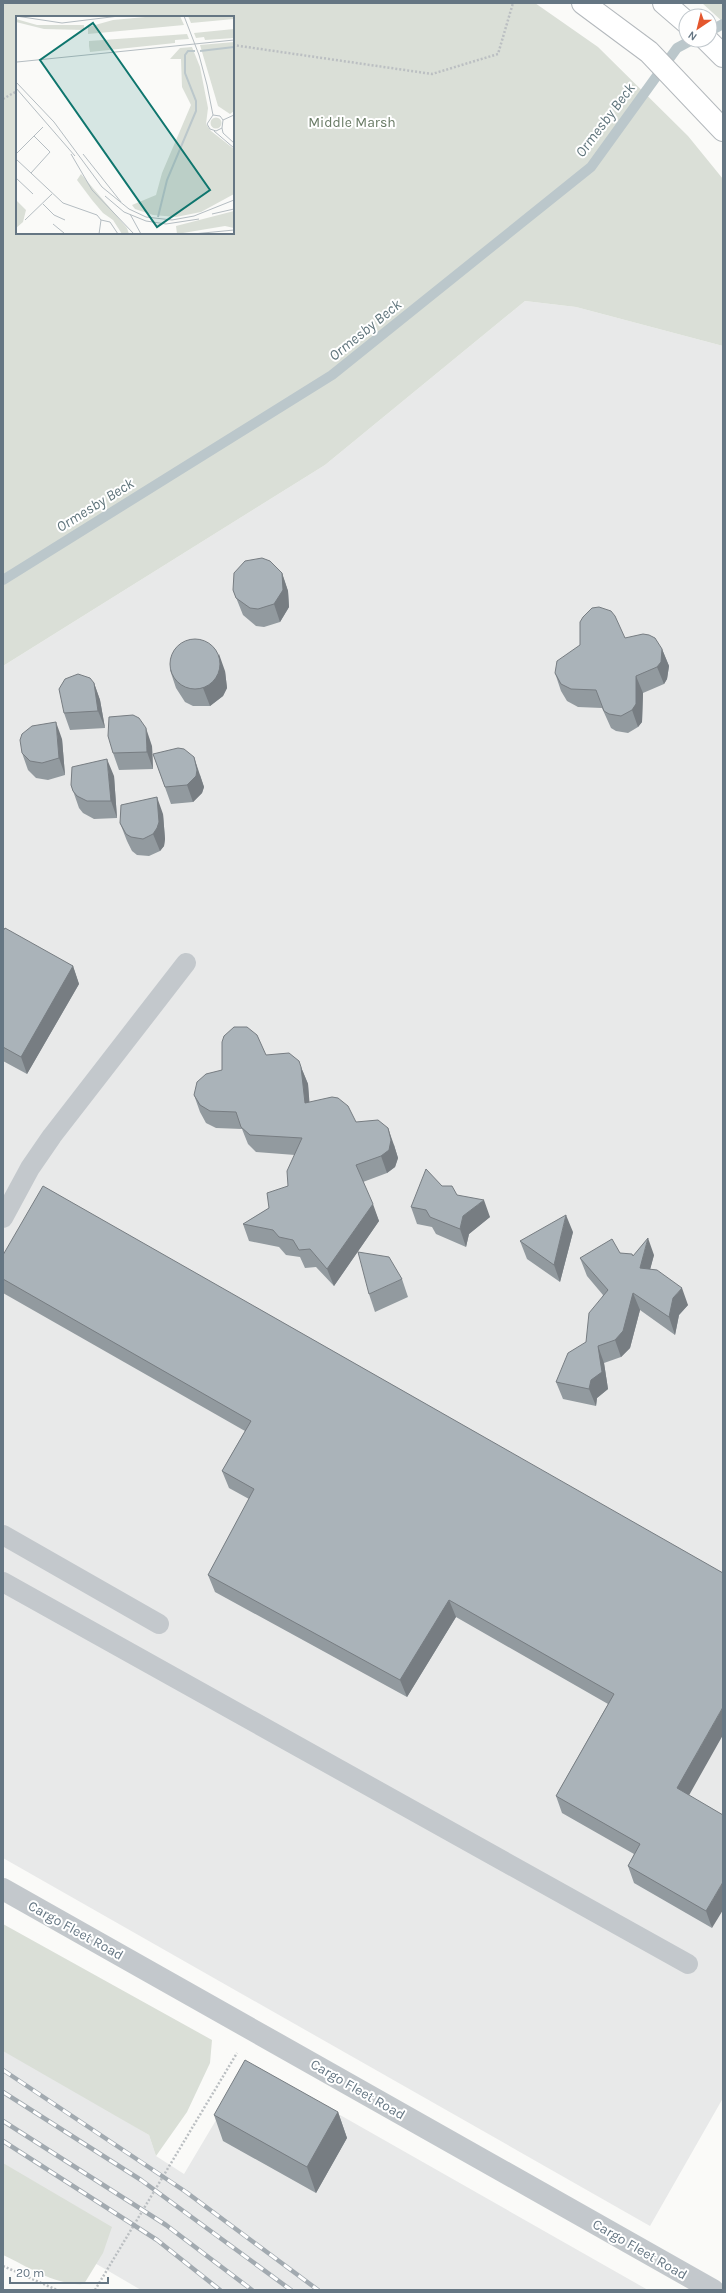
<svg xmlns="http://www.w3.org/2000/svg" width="726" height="2293" font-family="Karla,sans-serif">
<rect width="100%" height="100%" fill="#fafaf8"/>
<!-- built -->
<path fill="#e8e9e9" d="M 525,301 L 576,307 L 723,346 L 723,2098 L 650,2226 L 3,1858 L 3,666 L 325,465 Z
M 3,2046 L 149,2135 L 156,2156 L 184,2174 L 244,2073 L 259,2069 L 648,2290 L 141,2290 L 21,2220 L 3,2214 Z"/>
<!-- green -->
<path fill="#dadfd7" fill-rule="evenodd" d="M 3,3 L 535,3 L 598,47 L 688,136 L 723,179 L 723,346 L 576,307 L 525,301 L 325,465 L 3,666 ZM 17,17 L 233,17 L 233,233 L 17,233 Z
M 702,3 L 723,3 L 723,22 Z
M 3,1924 L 212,2040 L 210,2063 L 187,2112 L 156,2156 L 149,2135 L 3,2051 Z
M 3,2163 L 112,2227 L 103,2253 L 84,2284 C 56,2286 27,2266 3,2255 Z"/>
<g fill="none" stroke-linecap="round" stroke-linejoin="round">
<!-- stream -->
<path stroke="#bbc7cb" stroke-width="10" d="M 710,31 L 723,24
M 3,580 L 332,375 L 591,167 L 677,48 L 692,40"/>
<!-- highway casing -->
<g stroke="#b4b9bd" stroke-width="24">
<path id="highway" d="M 583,3 L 649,52 L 723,130
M 664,3 L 686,22
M 707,40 L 723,56"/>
</g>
<!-- path -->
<path stroke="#bbbfc2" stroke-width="2.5" stroke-dasharray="2 2" stroke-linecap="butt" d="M 233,45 L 432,74 L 498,54 L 513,3
M 3,99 L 17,91
M 3,2266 L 57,2290
M 95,2290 L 237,2053"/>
<!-- lane -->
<path stroke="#c3c8cc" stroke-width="20" d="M 3,1218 L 30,1168 L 52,1136 L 186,963
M 3,1535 L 159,1624
M 3,1582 L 688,1964"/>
<!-- street -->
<path stroke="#c3c8cc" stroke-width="22" d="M 3,1889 L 713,2290"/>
<!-- highway -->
<use href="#highway" stroke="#fff" stroke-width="22"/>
<!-- rail casing -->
<g stroke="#a2aab0" stroke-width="4.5">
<path id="rail" d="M 3,2070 L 186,2192 L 318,2290
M 3,2092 L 141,2180 L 291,2290
M 3,2121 L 166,2225 L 252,2290
M 3,2141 L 157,2240 L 220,2290"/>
</g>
<!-- rail -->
<use href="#rail" stroke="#fff" stroke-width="3" stroke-dasharray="9" stroke-linecap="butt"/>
</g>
<!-- wall -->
<path fill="#929a9f" d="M 282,573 L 288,591 L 289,607 L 280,622 L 264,627 L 256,626 L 243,615 L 233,590 Z
M 625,638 L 662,649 L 669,666 L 667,679 L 664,684 L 643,693 L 642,722 L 638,727 L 628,733 L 616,731 L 611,728 L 602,708 L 578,707 L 567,701 L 561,691 L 555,673 Z
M 170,670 L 225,671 L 227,688 L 223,696 L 210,706 L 193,706 L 185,702 L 176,688 Z
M 94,683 L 100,700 L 105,728 L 70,730 L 64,713 Z
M 62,739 L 65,775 L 48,780 L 36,778 L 28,770 L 22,753 Z
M 152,746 L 153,769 L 119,770 L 113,753 Z
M 153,754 L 200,775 L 204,787 L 202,793 L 193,802 L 171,804 Z
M 114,776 L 117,818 L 94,819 L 83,813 L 79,808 L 71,785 Z
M 163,814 L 165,839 L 164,846 L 160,851 L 149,856 L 137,855 L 132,851 L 127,841 L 120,823 Z
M 3,931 L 73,966 L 79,984 L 27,1074 L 3,1061 Z
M 266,1055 L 301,1067 L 308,1084 L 309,1102 L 356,1122 L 394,1145 L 398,1158 L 395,1167 L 387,1173 L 363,1182 L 379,1221 L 334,1286 L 316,1267 L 305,1268 L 300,1257 L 286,1255 L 279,1247 L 249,1241 L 243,1224 L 269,1208 L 288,1186 L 295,1155 L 256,1152 L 248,1144 L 242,1129 L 216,1128 L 206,1123 L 200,1112 L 194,1095 L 222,1070 Z
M 442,1186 L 490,1217 L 469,1234 L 466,1247 L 436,1234 L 432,1227 L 417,1224 L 411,1207 Z
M 573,1232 L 560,1282 L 527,1259 L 520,1241 Z
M 620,1253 L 633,1256 L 654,1255 L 650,1269 L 688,1305 L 679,1315 L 675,1335 L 640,1310 L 630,1348 L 621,1357 L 604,1363 L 608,1389 L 597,1398 L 596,1406 L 563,1399 L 556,1382 L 586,1342 L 603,1295 L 587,1276 L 580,1258 Z
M 3,1255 L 723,1573 L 689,1795 L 712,1928 L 634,1883 L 628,1866 L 634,1854 L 562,1813 L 556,1796 L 608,1704 L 456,1617 L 407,1697 L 215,1592 L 208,1575 L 249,1499 L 229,1488 L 222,1471 L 245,1431 L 3,1293 Z
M 402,1279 L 408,1297 L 375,1312 L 369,1294 Z
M 338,2112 L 347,2138 L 316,2193 L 223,2141 L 214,2115 Z"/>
<!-- shaded-wall -->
<path fill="#777d82" d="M 282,573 L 288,591 L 289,607 L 280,622 L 274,604 Z
M 662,649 L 669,666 L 667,679 L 664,684 L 657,667 Z
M 219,654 L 225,671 L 227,688 L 223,696 L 210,706 L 203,688 Z
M 636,676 L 643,693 L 642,722 L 638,727 L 632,710 Z
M 94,683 L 100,700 L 105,728 L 98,711 Z
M 56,722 L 62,739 L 65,775 L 59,758 Z
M 146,728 L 152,746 L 153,769 L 147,752 Z
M 194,757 L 204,787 L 202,793 L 193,802 L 187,785 Z
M 107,759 L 114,776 L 117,818 L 111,801 Z
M 157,797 L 163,814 L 165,839 L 164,846 L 160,851 L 153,834 Z
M 73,966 L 79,984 L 27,1074 L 21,1057 Z
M 301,1067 L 308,1084 L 311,1121 L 305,1103 Z
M 388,1128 L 394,1145 L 398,1158 L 395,1167 L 387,1173 L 381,1156 Z
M 484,1200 L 490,1217 L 469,1234 L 466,1247 L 460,1229 L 463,1216 Z
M 373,1204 L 379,1221 L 334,1286 L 327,1269 Z
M 566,1215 L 573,1232 L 560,1282 L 554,1265 Z
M 648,1238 L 654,1255 L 646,1285 L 640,1268 Z
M 682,1288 L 688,1305 L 679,1315 L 675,1335 L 669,1317 L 673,1298 Z
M 633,1293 L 640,1310 L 630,1348 L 621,1357 L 615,1340 Z
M 598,1346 L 604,1363 L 608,1389 L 597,1398 L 596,1406 L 589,1389 Z
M 449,1600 L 456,1617 L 407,1697 L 400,1680 Z
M 723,1707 L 723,1735 L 683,1806 L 677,1788 Z
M 723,1882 L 723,1910 L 712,1928 L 706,1911 Z
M 338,2112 L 347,2138 L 316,2193 L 307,2167 Z"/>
<!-- building -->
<path fill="#aab3b9" stroke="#777d82" d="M 262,558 L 270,561 L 282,573 L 283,590 L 274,604 L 258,609 L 250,608 L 236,598 L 233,590 L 234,573 L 245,561 Z
M 599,607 L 611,611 L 615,616 L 625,638 L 643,634 L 649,635 L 655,638 L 662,649 L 661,662 L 657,667 L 636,676 L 636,704 L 632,710 L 621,716 L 609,714 L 604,711 L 596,690 L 571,689 L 561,684 L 555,673 L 557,661 L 580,645 L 580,622 L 583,617 L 592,608 Z
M170 664a25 25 0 1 1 50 0a25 25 0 1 1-50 0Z
M 78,674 L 90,678 L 94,683 L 98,711 L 64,713 L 59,689 L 65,679 Z
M 133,715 L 139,718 L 146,728 L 147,752 L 113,753 L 108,736 L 109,717 Z
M 56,722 L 59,758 L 42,763 L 30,761 L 22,753 L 20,740 L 22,734 L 32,726 Z
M 178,748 L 184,749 L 194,757 L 197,770 L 196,776 L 187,785 L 165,787 L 153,754 Z
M 107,759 L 111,801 L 87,801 L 77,796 L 73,791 L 71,785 L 72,767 Z
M 157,797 L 159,822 L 157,828 L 153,834 L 143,839 L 131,837 L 126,834 L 120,823 L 121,805 Z
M 5,928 L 73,966 L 21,1057 L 3,1047 L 3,931 Z
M 234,1027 L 247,1027 L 257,1035 L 266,1055 L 289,1053 L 299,1061 L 301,1067 L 305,1103 L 332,1097 L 338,1098 L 348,1106 L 356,1122 L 378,1120 L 388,1128 L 391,1140 L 389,1150 L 381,1156 L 356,1165 L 373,1204 L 327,1269 L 310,1249 L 299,1250 L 293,1240 L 279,1237 L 273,1230 L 243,1224 L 269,1208 L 267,1193 L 288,1186 L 287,1171 L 302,1138 L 250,1135 L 241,1127 L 236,1112 L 210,1111 L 200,1105 L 194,1095 L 197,1082 L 206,1074 L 222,1070 L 222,1042 L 224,1036 Z
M 426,1169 L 442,1186 L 452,1186 L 457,1195 L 484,1200 L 463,1216 L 460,1229 L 430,1217 L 426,1210 L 411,1207 Z
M 43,1186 L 723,1573 L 723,1707 L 677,1788 L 723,1815 L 723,1882 L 706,1911 L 628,1866 L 640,1844 L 556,1796 L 614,1694 L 449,1600 L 400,1680 L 208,1575 L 254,1489 L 222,1471 L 251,1421 L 3,1279 L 3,1255 Z
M 566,1215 L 554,1265 L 520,1241 Z
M 648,1238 L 640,1268 L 657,1270 L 682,1288 L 673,1298 L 669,1317 L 633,1293 L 623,1331 L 615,1340 L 598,1346 L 602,1372 L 591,1380 L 589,1389 L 556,1382 L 568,1353 L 586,1342 L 589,1313 L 608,1290 L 580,1258 L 612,1239 L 620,1253 L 632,1254 L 633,1256 Z
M 358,1252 L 389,1257 L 402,1279 L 369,1294 Z
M 245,2060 L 338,2112 L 307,2167 L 214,2115 Z"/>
<g text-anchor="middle" stroke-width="4" stroke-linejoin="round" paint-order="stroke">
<!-- park labels -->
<g font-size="14" fill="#687a64" stroke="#fff">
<text x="352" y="127">Middle Marsh</text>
</g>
<!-- street labels -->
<g font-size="14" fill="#657683" stroke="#fff">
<text transform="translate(76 1930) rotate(29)" y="5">Cargo Fleet Road</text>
<text transform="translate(358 2089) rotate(30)" y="5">Cargo Fleet Road</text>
<text transform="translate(640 2249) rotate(30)" y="5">Cargo Fleet Road</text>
</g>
<!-- water labels -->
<g font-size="15" font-style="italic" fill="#60757c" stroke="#fff">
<text transform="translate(605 120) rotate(-53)" y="5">Ormesby Beck</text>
<text transform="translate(365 330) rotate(-39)" y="5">Ormesby Beck</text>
<text transform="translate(95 505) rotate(-32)" y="5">Ormesby Beck</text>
</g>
</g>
<!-- overview -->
<g transform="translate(16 16)">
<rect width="218" height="218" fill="#fafaf8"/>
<path d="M 140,0 L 164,0 L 168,9 L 72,18 L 72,11 L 97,4 ZM 172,0 L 218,0 L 218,3 L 175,7 ZM 0,3 L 21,9 L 68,9 L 68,14 L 28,13 L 0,6 ZM 218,13 L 218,22 L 189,24 L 188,21 L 180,22 L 178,17 ZM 171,18 L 173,23 L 159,24 L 159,27 L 74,36 L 73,30 L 73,25 ZM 218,26 L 218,95 L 214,98 L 202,90 L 184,29 ZM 176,31 L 184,51 L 192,92 L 190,108 L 195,115 L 218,133 L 218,178 L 185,196 L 160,201 L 137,199 L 119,193 L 116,189 L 140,179 L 146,157 L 175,89 L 166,71 L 165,43 L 154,43 L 164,32 ZM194.5 107a5.5 5.5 0 1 1 11 0a5.5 5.5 0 1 1-11 0ZM 65,158 L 111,212 L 113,218 L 106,218 L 97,204 L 87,197 L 76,184 L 61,164 ZM 0,184 L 10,194 L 7,206 L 0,212 ZM 218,195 L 218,212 L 209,210 L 161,218 L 160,210 Z" fill="#dadfd7"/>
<path fill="none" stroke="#bbc7cb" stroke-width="2" d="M 184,35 L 218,31M 142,201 L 151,164 L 180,95 L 180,85 L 169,57 L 169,39 L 172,35 L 179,35"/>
<path fill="none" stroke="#b5bdc2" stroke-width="1" d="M 0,0 L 46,7 L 103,0M 168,0 L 183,39 L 191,69 L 197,99 L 191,108 L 194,113 L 200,115 L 206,112 L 207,104 L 204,100 L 197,99M 1,46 L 218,24M 0,66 L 38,106 L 86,171 L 113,193 L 130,201 L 156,204 L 178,200 L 218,184M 0,72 L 59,140M 207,104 L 218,99M 206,112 L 207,117 L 218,127M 198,115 L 218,132M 0,138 L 27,111M 55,138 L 76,174 L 118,218M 67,138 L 105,186M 0,143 L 47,187 L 81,199 L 85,204 L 83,218M 15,157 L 34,136 L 18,120M 0,162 L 17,178M 89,180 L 108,196 L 130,205 L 150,208 L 183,203M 27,188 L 38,199 L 49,204M 114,198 L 125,218M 196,198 L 218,193M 9,204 L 36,178M 85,204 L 94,206 L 102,218M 37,208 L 48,217M 177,218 L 218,214"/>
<path fill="#0f766e" fill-opacity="0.15" stroke="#0f766e" stroke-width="2" d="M 77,7 L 194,174 L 141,211 L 24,44 Z"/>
<rect width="218" height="218" fill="none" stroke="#657683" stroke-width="2"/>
</g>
<!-- border -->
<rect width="726" height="2293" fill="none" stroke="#657683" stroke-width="8"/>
<!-- north arrow -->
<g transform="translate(698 28) rotate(215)"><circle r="19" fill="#ffffff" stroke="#c1c8cd"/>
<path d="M0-3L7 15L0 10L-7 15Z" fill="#e4572e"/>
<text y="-6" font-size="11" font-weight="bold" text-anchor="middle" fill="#657683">N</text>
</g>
<!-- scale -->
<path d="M10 2277v6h98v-6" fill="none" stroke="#657683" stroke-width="2"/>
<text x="16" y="2277" font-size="12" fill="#657683" stroke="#ffffff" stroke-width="3" paint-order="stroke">20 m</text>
</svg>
